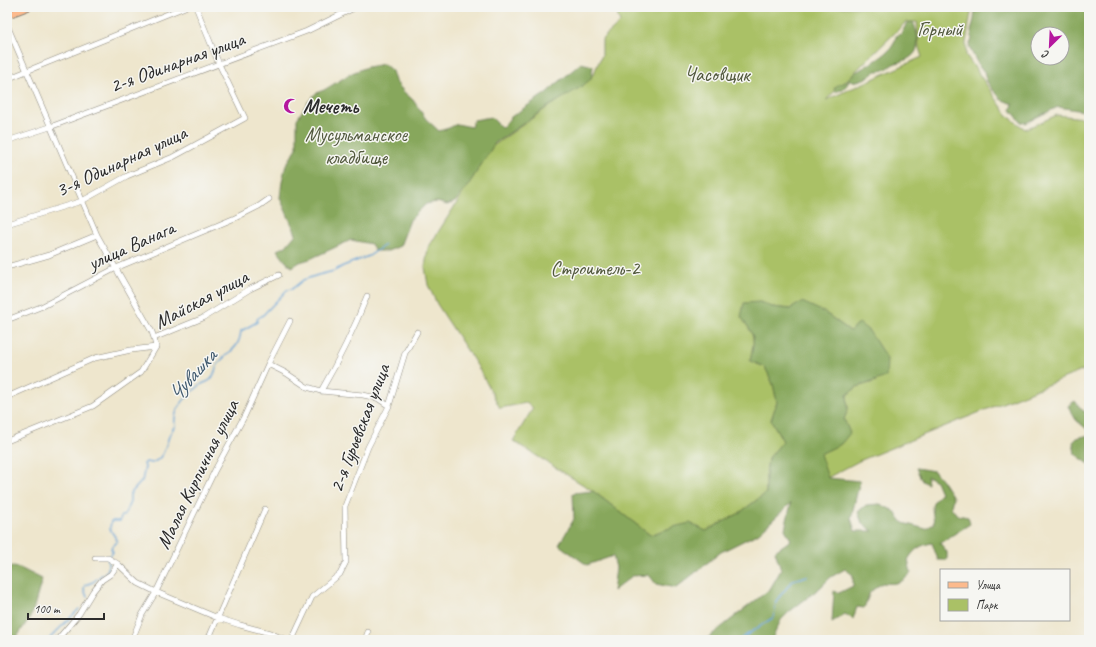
<svg xmlns="http://www.w3.org/2000/svg" width="1096" height="647" font-family="Caveat,sans-serif">
<rect width="100%" height="100%" fill="#f6f6f2"/>
<filter id="ink" filterUnits="userSpaceOnUse"><feTurbulence type="fractalNoise" baseFrequency=".025" numOctaves="2"/><feDisplacementMap in="SourceGraphic" scale="8" xChannelSelector="R" yChannelSelector="G"/><feConvolveMatrix kernelMatrix="1 2 1 2 8 2 1 2 1" color-interpolation-filters="sRGB"/></filter>
<filter id="wash" filterUnits="userSpaceOnUse"><feTurbulence type="fractalNoise" baseFrequency=".012" numOctaves="4" result="noise"/><feDisplacementMap in="SourceGraphic" scale="16" xChannelSelector="R" yChannelSelector="G"/><feGaussianBlur stdDeviation="0.9" result="paint"/><feColorMatrix in="noise" values="0 0 0 0 0 0 0 0 0 0 0 0 0 0 0 0 0 1.4 0 .05"/><feComposite in="paint" operator="in"/></filter>
<g filter="url(#wash)">
<rect width="100%" height="100%" fill="#eee6cd"/>
<!-- green -->
<path fill="#aac166" stroke="#6a7648" fill-rule="evenodd" d="M 615,7 L 972,7 L 966,43 L 966,55 L 1008,116 L 1025,129 L 1057,115 L 1084,118 L 1089,127 L 1089,368 L 859,461 L 827,478 L 819,454 L 841,444 L 844,419 L 848,409 L 847,395 L 857,387 L 877,381 L 850,331 L 824,312 L 772,307 L 760,302 L 741,317 C 756,337 755,338 750,361 L 765,367 L 773,384 L 777,402 L 771,420 L 783,441 L 768,459 L 766,475 L 766,493 L 738,514 L 706,531 L 673,527 L 650,535 L 593,491 L 513,441 L 533,408 L 526,403 L 500,408 L 478,367 L 437,304 L 428,285 L 425,267 L 428,248 L 493,146 L 593,75 L 602,55 L 602,39 L 620,23 ZM 906,22 L 917,22 L 919,48 L 922,57 L 826,100 Z"/>
<!-- forest -->
<path fill="#87a75b" stroke="#596943" fill-rule="evenodd" d="M 975,7 L 1087,7 L 1089,11 L 1089,120 L 1083,111 L 1058,107 L 1037,117 L 1026,123 L 1021,122 L 1011,110 L 1013,104 L 1000,99 L 1000,97 C 992,90 985,82 984,71 L 980,68 L 969,47 L 972,38 L 971,31 L 974,19 ZM 1038,34 L 1062,34 L 1062,58 L 1038,58 Z
M 913,22 C 917,30 921,48 913,55 C 909,59 902,62 896,63 C 887,66 890,71 876,71 C 869,77 859,83 849,81 C 846,88 842,90 835,92 L 834,89 C 837,83 842,85 847,81 C 849,79 850,76 853,74 C 866,65 895,54 896,36 L 901,34 L 907,23 Z
M 581,63 L 593,66 L 591,79 L 581,87 L 546,108 L 495,143 L 467,187 L 455,202 L 447,205 L 437,202 L 426,204 L 410,220 L 400,246 L 388,251 L 375,251 L 371,244 L 351,240 L 310,259 L 300,262 L 292,267 L 286,262 L 277,250 L 286,246 L 296,234 L 280,198 L 282,181 L 286,165 L 297,148 L 297,119 L 308,102 L 316,93 L 324,90 L 352,73 L 367,67 L 384,64 L 392,71 L 395,81 L 404,92 L 413,100 L 426,119 L 439,131 L 449,128 L 457,124 L 471,127 L 474,120 L 491,117 L 502,128 L 511,117 L 546,93 Z
M 760,302 L 772,307 L 790,309 L 802,302 L 824,312 L 850,331 L 859,323 L 869,331 L 887,359 L 886,377 L 857,387 L 847,395 L 848,409 L 844,419 L 850,433 L 841,444 L 820,454 L 828,478 L 860,481 L 851,518 L 855,531 L 873,531 L 862,523 L 858,512 L 866,505 L 880,504 L 894,511 L 903,523 L 926,529 L 934,523 C 932,506 929,505 941,493 L 936,481 L 927,476 L 928,484 L 922,481 L 916,468 L 934,471 L 942,480 L 953,497 L 951,507 L 957,515 L 968,517 L 970,524 L 940,543 L 947,552 L 947,560 L 938,560 L 932,543 C 921,545 914,549 908,560 L 911,573 C 901,584 897,584 882,583 L 870,592 L 864,608 L 857,607 L 853,619 L 845,614 L 832,622 L 834,591 L 839,593 L 853,586 L 853,575 L 845,569 L 831,577 L 821,587 L 789,612 L 781,620 L 773,637 L 769,640 L 705,640 L 770,589 L 781,570 L 775,551 L 791,540 L 785,529 L 791,503 L 759,533 L 721,552 L 676,588 L 656,584 L 649,575 L 632,576 L 613,591 L 616,568 L 613,556 L 587,565 L 559,545 L 574,519 L 573,493 L 593,491 L 650,535 L 673,527 L 690,523 L 706,531 L 738,514 L 766,493 L 766,475 L 768,459 L 783,441 L 771,420 L 777,402 L 773,384 L 765,367 L 750,361 C 755,338 756,337 741,317 L 744,303 Z
M 1075,401 L 1082,410 L 1089,414 L 1089,431 L 1076,420 L 1068,406 Z
M 1089,435 L 1089,464 L 1075,454 L 1073,442 L 1077,438 Z
M 7,566 L 20,568 L 42,579 L 32,614 L 15,640 L 7,640 Z"/>
<g fill="none" stroke-linecap="round" stroke-linejoin="round">
<!-- stream -->
<path stroke="#63a1d5" stroke-width="1.5" d="M 87,597 L 84,589 L 85,585 L 93,582 L 108,570 L 108,558 L 113,552 L 111,548 L 117,542 L 115,537 L 110,529 L 111,521 L 120,521 L 121,516 L 124,516 L 130,502 L 130,494 L 142,481 L 145,467 L 144,464 L 146,462 L 152,463 C 169,456 164,438 175,426 C 172,409 188,394 202,384 C 204,383 208,382 210,380 C 214,377 215,370 217,366 C 226,351 239,352 241,331 L 257,322 L 257,319 L 263,315 L 287,290 L 292,289 L 303,280 L 318,275 L 334,271 L 343,266 L 369,256 L 385,245
M 48,640 L 79,609
M 739,640 L 774,617 L 776,601 L 793,580 L 807,576"/>
</g>
</g>
<g filter="url(#ink)">
<g fill="none" stroke-linecap="round" stroke-linejoin="round">
<!-- minor casing -->
<g stroke="#8c887c" stroke-width="6">
<path id="minor" d="M 7,25 L 97,235 L 152,332 L 154,338
M 7,79 L 185,7
M 7,141 L 50,127 L 307,31 L 356,7
M 7,224 L 82,201 L 127,176 L 173,157 L 245,118 L 219,64 L 196,7
M 7,267 L 49,255 L 97,235
M 7,320 L 43,306 L 116,268 L 235,218 L 259,206 L 269,199
M 268,364 L 286,373 L 307,387 L 321,391 L 363,395 L 377,398 L 389,406
M 321,391 C 339,360 354,329 367,296
M 7,397 L 95,358 L 131,350 L 156,347 L 154,338 L 203,318 L 250,289 L 279,275
M 7,441 L 93,406 L 141,372 L 156,347
M 95,558 L 108,558 L 118,564 L 138,583 L 156,592 L 218,618 L 240,625 L 270,633 L 286,640
M 57,640 L 79,614 L 93,591 L 102,580 L 111,574 L 118,564
M 132,640 L 142,615 L 156,592 L 215,470 L 245,415 L 268,364 L 290,321
M 208,640 L 265,509
M 292,640 L 312,597 L 340,574 L 346,562 L 345,506 L 368,447 L 389,406 L 405,353 L 417,332
M 365,640 L 368,632"/>
</g>
<!-- major casing -->
<g stroke="#8c887c" stroke-width="8">
<path id="major" d="M 7,15 L 28,7"/>
</g>
<!-- minor -->
<use href="#minor" stroke="#fff" stroke-width="5"/>
<!-- major -->
<use href="#major" stroke="#fcba8d" stroke-width="6"/>
</g>
</g>
<!-- icons -->
<defs>
<g id="mosque-bare" transform="scale(1.2)"><path d="M3.5-4.9A6 6 0 1 0 3.5 4.9A5 5 0 1 1 3.5-4.9Z" fill="#b5179e" stroke="#f6f6f2" stroke-width="2.5" paint-order="stroke"/></g>
</defs>
<g fill-rule="evenodd">
<use href="#mosque-bare" x="291" y="106"/>
</g>
<g text-anchor="middle" stroke-width="3" stroke-linejoin="round" paint-order="stroke">
<!-- park labels -->
<g font-size="20" fill="#51583d" stroke="#f6f6f2">
<text x="940" y="36">Горный</text>
<text x="717" y="81">Часовщик</text>
<text x="356" y="141">Мусульманское<tspan x="356" dy="23">кладбище</tspan></text>
<text x="595" y="275">Строитель-2</text>
</g>
<!-- street labels -->
<g font-size="20" fill="#2b2b2b" stroke="#f6f6f2">
<text transform="translate(177 62) rotate(-20)" y="7">2-я Одинарная улица</text>
<text transform="translate(121 161) rotate(-25)" y="7">3-я Одинарная улица</text>
<text transform="translate(131 245) rotate(-24)" y="7">улица Ванага</text>
<text transform="translate(201 299) rotate(-28)" y="7">Майская улица</text>
<text transform="translate(359 428) rotate(-69)" y="7">2-я Гурьевская улица</text>
<text transform="translate(197 474) rotate(-64)" y="7">Малая Кирпичная улица</text>
</g>
<!-- poi labels -->
<g font-size="20" font-weight="bold" fill="#2b2b2b" stroke="#f6f6f2" text-anchor="start">
<text x="303" y="113">Мечеть</text>
</g>
<!-- water labels -->
<g font-size="21" font-style="italic" fill="#415a6f" stroke="#f6f6f2">
<text transform="translate(192 375) rotate(-48)" y="7">Чувашка</text>
</g>
</g>
<!-- margin -->
<rect width="1096" height="647" fill="none" stroke="#f6f6f2" stroke-width="24"/>
<!-- legend -->
<rect x="940" y="569" width="130" height="52" fill="#f6f6f2" stroke="#a5a5a2"/>
<rect x="948" y="582" width="20" height="6" fill="#fcba8d" stroke="#a5a5a2"/>
<text x="976" y="589" font-size="12" fill="#2b2b2b">Улица</text>
<rect x="948" y="599" width="20" height="12" fill="#aac166" stroke="#a5a5a2"/>
<text x="976" y="609" font-size="12" fill="#2b2b2b">Парк</text>
<!-- north arrow -->
<g transform="translate(1050 46) rotate(204)"><circle r="19" fill="#f6f6f2" stroke="#a5a5a2"/>
<path d="M0-3L7 15L0 10L-7 15Z" fill="#b5179e"/>
<text y="-6" font-size="11" font-weight="bold" text-anchor="middle" fill="#2b2b2b">С</text>
</g>
<!-- scale -->
<path d="M28 613v6h76v-6" fill="none" stroke="#2b2b2b" stroke-width="2"/>
<text x="34" y="613" font-size="12" fill="#2b2b2b" stroke="#f6f6f2" stroke-width="3" paint-order="stroke">100 m</text>
</svg>
